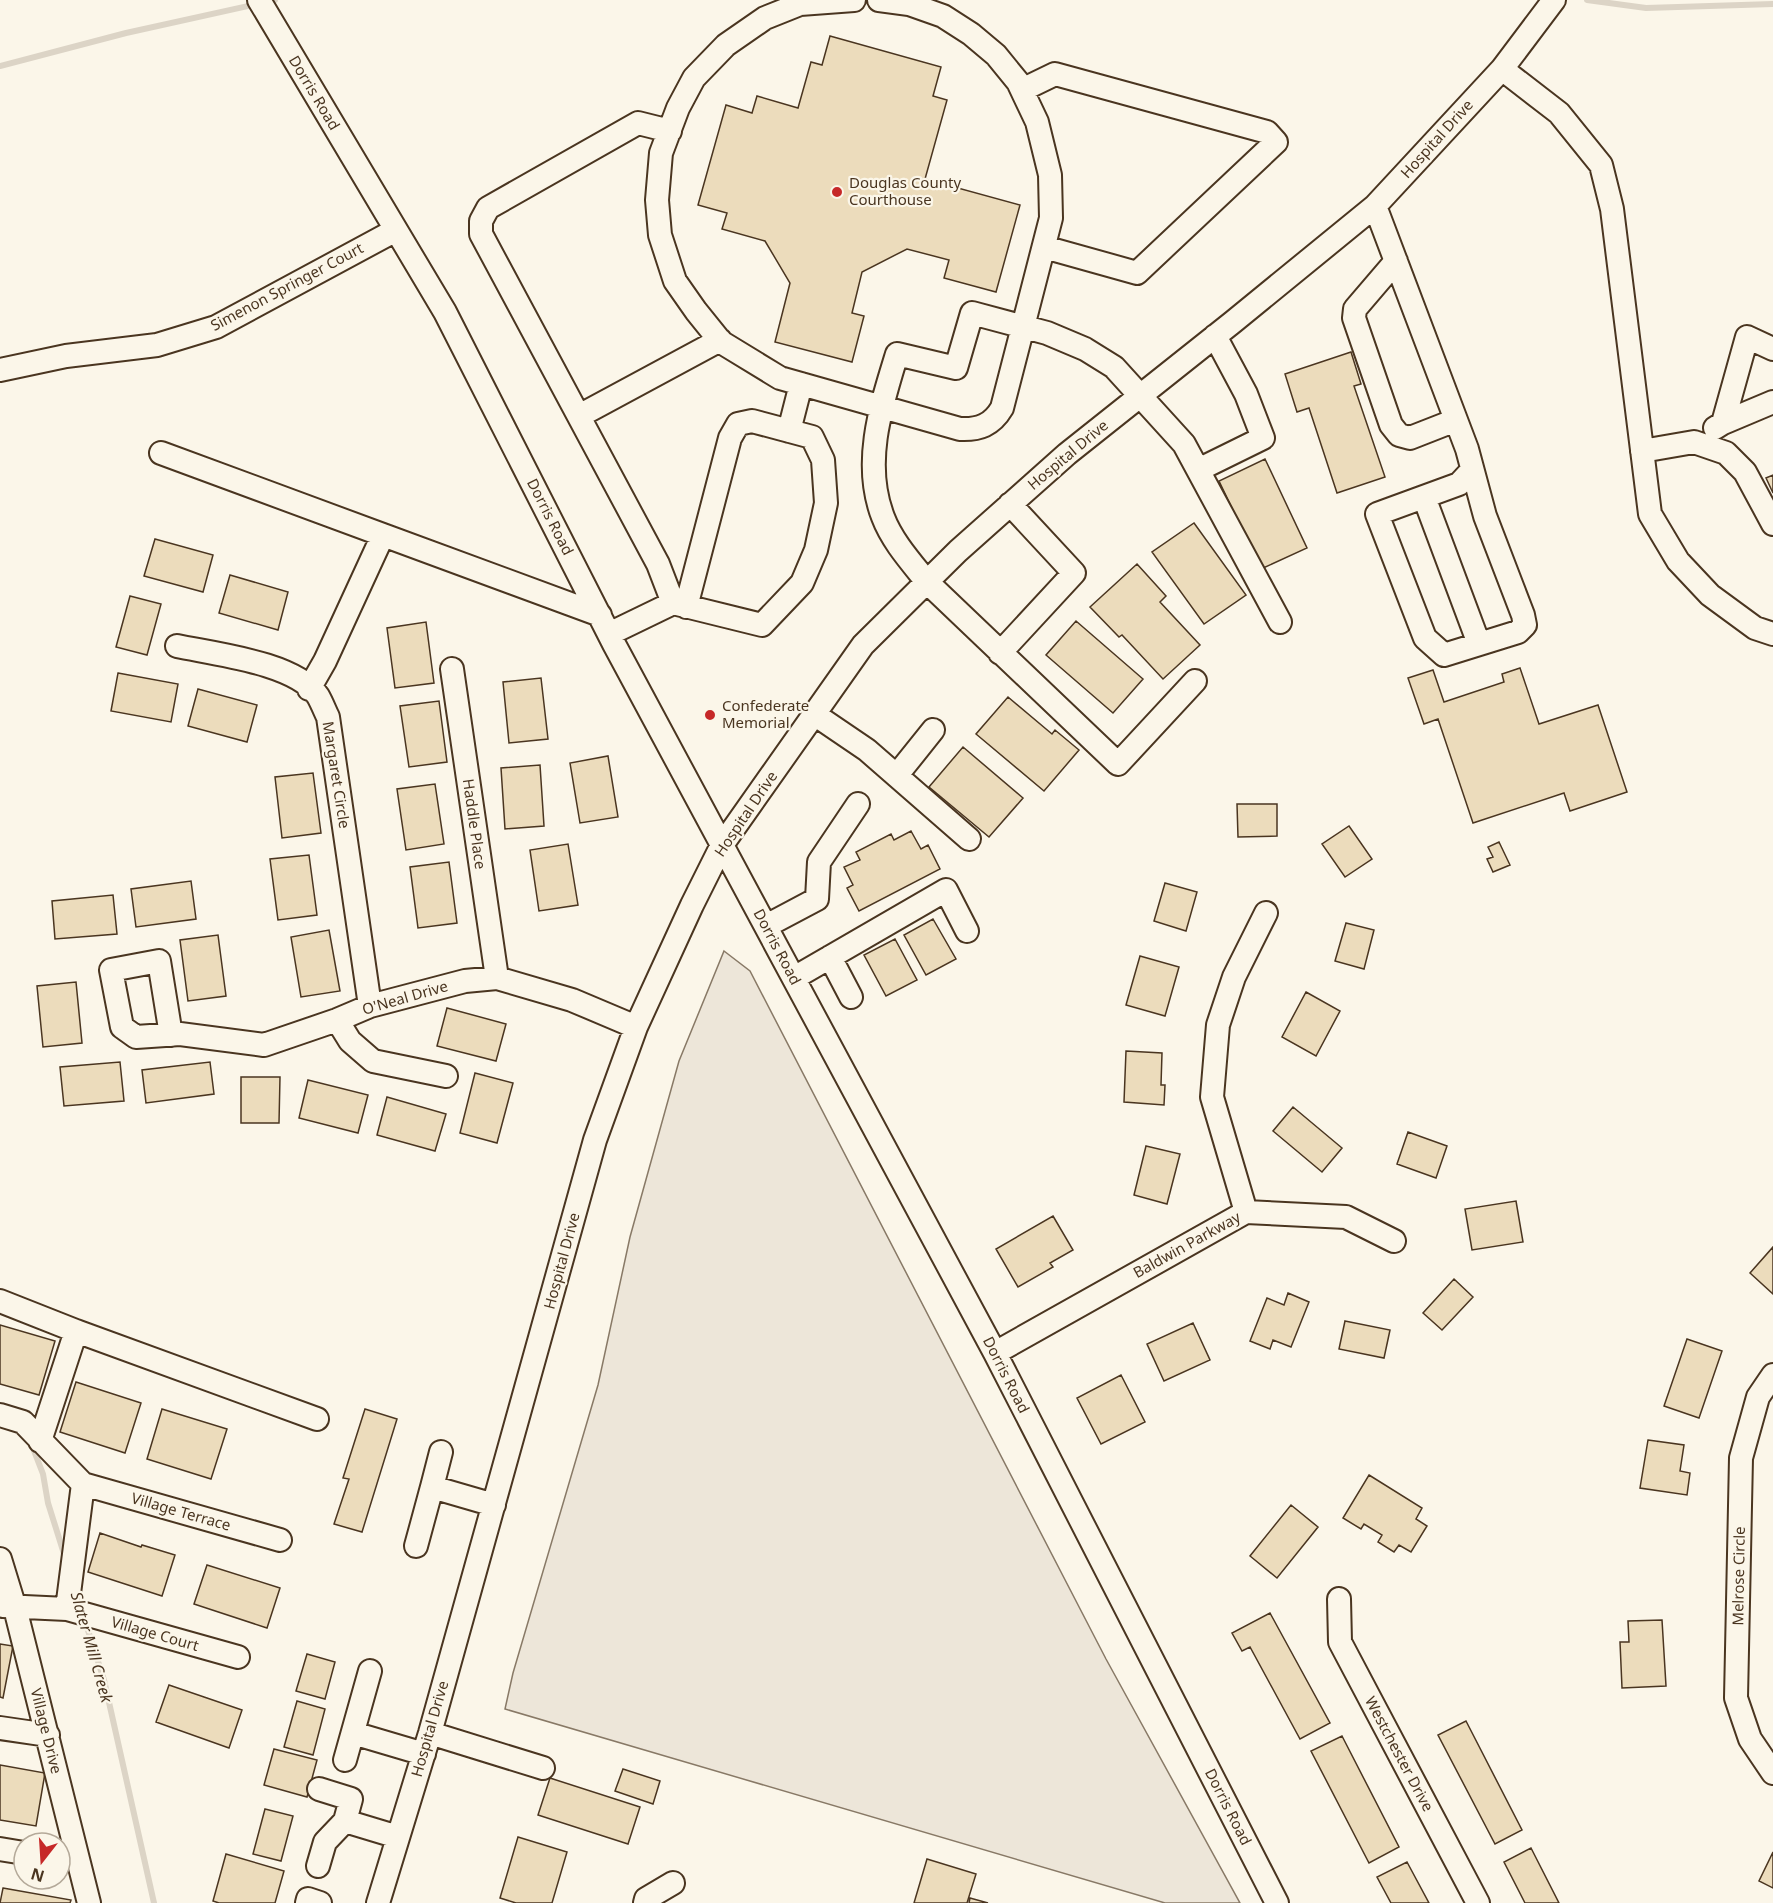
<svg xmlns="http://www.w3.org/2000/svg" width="1773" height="1903" font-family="'Noto Sans',sans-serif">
<rect width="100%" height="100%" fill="#fbf6e9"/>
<!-- green -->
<path fill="#ede6d9" stroke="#887966" stroke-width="1.5" d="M 724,951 L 750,971 L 1106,1659 L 1240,1903 L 1165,1903 L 505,1709 L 513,1673 L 598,1385 L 630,1237 L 679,1061 Z"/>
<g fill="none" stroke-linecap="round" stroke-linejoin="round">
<!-- stream -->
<path stroke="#dcd4c6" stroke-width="6" d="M 1587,0 L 1646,8 L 1773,4
M 0,66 L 126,33 L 275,0
M 31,1443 L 43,1474 L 48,1503 L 65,1557
M 85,1621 L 104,1680 L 154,1903"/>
</g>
<!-- building -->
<path fill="#ecdcbc" stroke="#4a3520" stroke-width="1.5" d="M 830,36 L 941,67 L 933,96 L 947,100 L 925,179 L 1020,205 L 996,292 L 944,278 L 949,260 L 907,249 L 862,272 L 852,313 L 864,316 L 852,362 L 775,342 L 790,283 L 765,241 L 722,229 L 727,213 L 698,205 L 726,105 L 752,113 L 757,96 L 798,108 L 811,62 L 822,65 Z
M 1351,352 L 1361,384 L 1354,386 L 1385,477 L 1337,493 L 1309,408 L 1297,412 L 1285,374 Z
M 1265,459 L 1307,548 L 1261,569 L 1219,481 Z
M 1773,475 L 1773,493 L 1766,478 Z
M 1194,523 L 1246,595 L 1204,624 L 1152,552 Z
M 155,539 L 213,555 L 203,592 L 144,576 Z
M 1137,564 L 1166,596 L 1160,602 L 1200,645 L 1163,679 L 1122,635 L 1119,637 L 1090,607 Z
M 230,575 L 288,592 L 278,630 L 219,613 Z
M 130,596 L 161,604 L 147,655 L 116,647 Z
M 1076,621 L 1143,679 L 1113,713 L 1046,655 Z
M 426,622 L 434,683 L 395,688 L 387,628 Z
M 1520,668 L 1539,724 L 1598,705 L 1627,792 L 1570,811 L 1564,793 L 1473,823 L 1438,719 L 1424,724 L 1408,678 L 1433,670 L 1444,702 L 1504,682 L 1502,674 Z
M 118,673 L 178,684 L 171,722 L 111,711 Z
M 541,678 L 548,739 L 509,743 L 503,682 Z
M 198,689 L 257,705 L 247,742 L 188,726 Z
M 1008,697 L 1052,734 L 1055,730 L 1079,750 L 1044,791 L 976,734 Z
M 439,701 L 447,762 L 409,767 L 400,706 Z
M 963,747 L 1023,798 L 989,837 L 929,787 Z
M 608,756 L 618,817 L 580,823 L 570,763 Z
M 540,765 L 544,826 L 505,829 L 501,768 Z
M 313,773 L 321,833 L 282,838 L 275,777 Z
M 435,784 L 444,844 L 406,850 L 397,789 Z
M 1237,804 L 1277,804 L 1277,836 L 1238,837 Z
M 1349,826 L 1372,859 L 1345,877 L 1322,844 Z
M 911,831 L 921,849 L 928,845 L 940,869 L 859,911 L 847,888 L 853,885 L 844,867 L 860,860 L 856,852 L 891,834 L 894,840 Z
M 1499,842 L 1510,865 L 1493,872 L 1487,859 L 1493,857 L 1488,847 Z
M 568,844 L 578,905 L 539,911 L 530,850 Z
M 309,855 L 317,915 L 278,920 L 270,859 Z
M 449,862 L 457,923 L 418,928 L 410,867 Z
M 191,881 L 196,919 L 136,927 L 131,889 Z
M 1165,883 L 1197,892 L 1186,931 L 1154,921 Z
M 113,895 L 117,934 L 55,939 L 52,901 Z
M 933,919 L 956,959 L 926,975 L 904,935 Z
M 1346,923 L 1374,930 L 1364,969 L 1335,961 Z
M 329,930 L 340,991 L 301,997 L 291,937 Z
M 218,935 L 226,996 L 188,1001 L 180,940 Z
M 895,939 L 917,980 L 886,996 L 864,955 Z
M 1140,956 L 1179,967 L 1165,1016 L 1126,1005 Z
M 76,982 L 82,1043 L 43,1047 L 37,986 Z
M 1306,992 L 1340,1011 L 1316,1056 L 1282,1037 Z
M 447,1008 L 506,1024 L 496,1061 L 437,1046 Z
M 1126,1051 L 1162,1053 L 1161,1085 L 1165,1085 L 1164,1105 L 1124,1102 Z
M 120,1062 L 124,1101 L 64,1106 L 60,1067 Z
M 210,1062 L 214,1094 L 146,1103 L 142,1070 Z
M 475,1073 L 513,1083 L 497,1143 L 460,1133 Z
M 241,1077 L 280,1077 L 279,1123 L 241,1123 Z
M 308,1080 L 368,1095 L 358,1133 L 299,1118 Z
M 387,1097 L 446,1114 L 435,1151 L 377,1135 Z
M 1293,1107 L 1342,1148 L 1322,1172 L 1273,1131 Z
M 1408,1132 L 1447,1146 L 1436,1178 L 1397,1164 Z
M 1146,1146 L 1180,1154 L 1167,1204 L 1134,1195 Z
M 1516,1201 L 1523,1242 L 1472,1250 L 1465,1209 Z
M 1053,1216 L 1073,1250 L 1050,1263 L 1053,1267 L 1018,1287 L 996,1249 Z
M 1773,1247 L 1773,1294 L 1750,1273 Z
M 1454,1279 L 1473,1297 L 1442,1330 L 1423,1313 Z
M 1288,1293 L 1309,1302 L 1291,1347 L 1273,1340 L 1270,1349 L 1250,1341 L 1267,1298 L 1284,1305 Z
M 1345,1321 L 1390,1330 L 1384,1358 L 1339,1349 Z
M 1193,1323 L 1210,1360 L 1164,1381 L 1147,1344 Z
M 0,1325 L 55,1341 L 39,1395 L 0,1384 Z
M 1687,1339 L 1722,1351 L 1699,1418 L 1664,1406 Z
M 1121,1375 L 1145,1422 L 1101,1444 L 1077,1398 Z
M 76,1382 L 141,1403 L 125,1453 L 60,1432 Z
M 162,1409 L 227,1429 L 211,1479 L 147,1459 Z
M 365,1409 L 397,1419 L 362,1532 L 334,1524 L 349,1479 L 343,1478 Z
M 1648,1440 L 1684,1445 L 1680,1471 L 1690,1473 L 1687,1495 L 1640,1488 Z
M 1369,1475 L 1422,1508 L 1416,1519 L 1427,1526 L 1411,1552 L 1399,1545 L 1394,1552 L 1378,1542 L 1382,1535 L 1364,1524 L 1361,1529 L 1343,1518 Z
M 1291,1505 L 1318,1527 L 1277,1578 L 1250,1556 Z
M 100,1533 L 141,1547 L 142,1545 L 175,1555 L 162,1596 L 88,1572 Z
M 207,1565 L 280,1588 L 267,1628 L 194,1604 Z
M 1270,1613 L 1330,1723 L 1300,1739 L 1250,1647 L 1242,1651 L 1232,1633 Z
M 1662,1620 L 1666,1686 L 1622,1688 L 1620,1642 L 1629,1642 L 1628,1621 Z
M 0,1644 L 13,1646 L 3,1698 L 0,1697 Z
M 307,1654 L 335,1662 L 325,1699 L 296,1691 Z
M 169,1685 L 242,1710 L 229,1748 L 156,1722 Z
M 297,1701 L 325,1709 L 313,1755 L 284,1747 Z
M 1466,1721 L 1522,1830 L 1495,1844 L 1438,1735 Z
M 1342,1736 L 1399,1847 L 1369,1863 L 1311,1751 Z
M 274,1749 L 317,1760 L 307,1797 L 264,1785 Z
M 0,1765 L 45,1773 L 36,1826 L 0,1820 Z
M 623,1769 L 660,1781 L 653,1804 L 615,1791 Z
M 550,1778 L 640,1807 L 628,1844 L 538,1815 Z
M 265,1809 L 293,1816 L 281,1861 L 253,1854 Z
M 518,1837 L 567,1852 L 552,1903 L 516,1903 L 500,1898 Z
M 1531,1848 L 1559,1903 L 1525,1903 L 1504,1862 Z
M 1773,1852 L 1773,1888 L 1759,1881 Z
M 226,1854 L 284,1871 L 275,1903 L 219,1903 L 213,1901 Z
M 927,1859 L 976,1874 L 967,1903 L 914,1903 Z
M 1407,1862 L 1429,1903 L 1391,1903 L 1377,1877 Z
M 3,1888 L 71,1900 L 70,1903 L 0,1903 Z
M 970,1898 L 988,1903 L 969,1903 Z"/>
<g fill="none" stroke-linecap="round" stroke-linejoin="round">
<!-- minor casing -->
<g stroke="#4a3520" stroke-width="26">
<path id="minor" d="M 259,0 L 445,312 L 614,644 L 995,1353 L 1277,1903
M 854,0 L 800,4 L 765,18 L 726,45 L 694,78 L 678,108 L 661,153 L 657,200 L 660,235 L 675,281 L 696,311 L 721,342 L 780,378 L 960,429 C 979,430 992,425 1002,408 L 1051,218 L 1050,175 L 1037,122 L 1018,82 L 996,55 L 971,34 L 943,16 L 909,4 L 879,0
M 1502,69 L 1559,113 L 1601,165 L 1612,209 L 1650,514 L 1678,561 L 1710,595 L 1755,628 L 1773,634
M 1022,90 L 1055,74 L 1267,132 L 1276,142 L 1137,273 L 1044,247
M 670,131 L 638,123 L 488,208 L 481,221 L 481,234 L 658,564 L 673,603
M 1375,206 L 1467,449 L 1485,516 L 1523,615 L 1525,625 L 1518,632 L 1444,655 L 1425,638 L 1377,514 L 1459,484 L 1472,470
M 1396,261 L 1355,309 L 1354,318 L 1391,425 L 1399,435 L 1410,438 L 1456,420
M 0,370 L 66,356 L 157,345 L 216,327 L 396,230
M 579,416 L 720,340
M 1723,423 L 1747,337 L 1773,349
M 1715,428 L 1723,423 L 1773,402
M 789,431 L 801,384
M 1642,451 L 1694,442 L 1726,453 L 1745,472 L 1773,524
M 161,453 L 383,535
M 1198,470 L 1263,438 L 1246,394 L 1215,336
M 1424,497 L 1479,644
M 609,634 L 673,603 L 762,625 L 802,583 L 816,550 L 826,503 L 823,460 L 812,437 L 752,421 L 738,424 L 730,438 L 686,607
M 177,646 C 215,654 296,663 318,696 C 322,703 325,711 328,717 L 370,1006
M 1000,653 L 1074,573 L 1010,504
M 452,669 L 497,978
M 1195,681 L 1118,764 L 927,582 C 911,562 892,541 883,517 C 862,463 881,406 897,354 L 956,368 L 972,313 L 1047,333 L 1085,349 L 1114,367 L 1184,444 L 1280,622
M 309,689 L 325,661 L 383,535 L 600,615
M 814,714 L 867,750 L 969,839
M 897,775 L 933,730
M 766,926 L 817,899 L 819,862 L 858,804
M 830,957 L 851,997
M 794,978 L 946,890 L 967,931
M 337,1020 L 350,1041 L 373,1061 L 446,1076
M 171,1035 L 159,961 L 111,970 L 122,1027 L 136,1037 L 180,1034 L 264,1045 L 337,1020 L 370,1006 L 465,981 L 497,978 L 572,1000 L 636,1027
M 1246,1212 L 1212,1097 L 1218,1025 L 1234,977 L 1266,913
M 0,1301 L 76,1331 L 317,1419
M 995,1353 L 1246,1212 L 1346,1217 L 1394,1241
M 1773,1375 L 1758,1397 L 1741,1458 L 1736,1698 L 1750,1739 L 1773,1773
M 0,1415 L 23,1422 L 83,1484 L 280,1540
M 40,1441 L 76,1331
M 432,1487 L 441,1452
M 416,1546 L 432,1487 L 494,1505
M 0,1559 L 15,1608 L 89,1903
M 1339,1599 L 1340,1642 L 1478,1903
M 3,1606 L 67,1609 L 238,1657
M 67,1609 L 83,1484
M 0,1728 L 48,1735
M 353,1733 L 424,1754
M 430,1733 L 543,1768
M 345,1760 L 370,1671
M 345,1821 L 398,1837
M 0,1849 L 24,1853
M 318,1866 L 325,1842 L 345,1821 L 351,1799 L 319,1789
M 307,1903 L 308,1899 L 320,1903
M 378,1903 L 430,1733 L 595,1140 L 636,1027 L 692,905 L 722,845 L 863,645 L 958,551 L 1067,454 L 1233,322 L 1375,206 L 1502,69 L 1554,0
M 645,1903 L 646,1899 L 673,1883"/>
</g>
<!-- minor -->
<use href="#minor" stroke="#fbf6e9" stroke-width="22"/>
</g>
<!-- markers -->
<g fill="#c62828" stroke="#fbf6e9" stroke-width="2">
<circle cx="837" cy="192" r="6"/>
<circle cx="710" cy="715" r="6"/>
</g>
<g text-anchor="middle" stroke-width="4.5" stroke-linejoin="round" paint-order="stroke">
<!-- street labels -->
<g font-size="15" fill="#4a3520" stroke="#fbf6e9">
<text transform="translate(314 93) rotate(59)" y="5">Dorris Road</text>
<text transform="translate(1437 139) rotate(-48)" y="5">Hospital Drive</text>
<text transform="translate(287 287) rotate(-28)" y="5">Simenon Springer Court</text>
<text transform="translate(1068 455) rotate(-40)" y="5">Hospital Drive</text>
<text transform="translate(550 517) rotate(63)" y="5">Dorris Road</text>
<text transform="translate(336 775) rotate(81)" y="5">Margaret Circle</text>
<text transform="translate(746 814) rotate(-56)" y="5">Hospital Drive</text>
<text transform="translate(474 824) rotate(82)" y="5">Haddle Place</text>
<text transform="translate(777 947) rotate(62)" y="5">Dorris Road</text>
<text transform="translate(405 998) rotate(-16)" y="5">O'Neal Drive</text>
<text transform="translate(1187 1245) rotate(-29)" y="5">Baldwin Parkway</text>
<text transform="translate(562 1261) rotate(-75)" y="5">Hospital Drive</text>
<text transform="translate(1006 1375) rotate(63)" y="5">Dorris Road</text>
<text transform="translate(181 1512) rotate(16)" y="5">Village Terrace</text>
<text transform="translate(1739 1576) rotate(-89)" y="5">Melrose Circle</text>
<text transform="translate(155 1634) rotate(16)" y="5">Village Court</text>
<text transform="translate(430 1729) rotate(-74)" y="5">Hospital Drive</text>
<text transform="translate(46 1731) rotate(76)" y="5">Village Drive</text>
<text transform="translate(1399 1754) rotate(62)" y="5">Westchester Drive</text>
<text transform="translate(1228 1807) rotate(63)" y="5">Dorris Road</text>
</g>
<!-- poi labels -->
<g font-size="15" fill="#4a3520" stroke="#fbf6e9" text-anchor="start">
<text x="849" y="188">Douglas County<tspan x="849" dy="17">Courthouse</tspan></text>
<text x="722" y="711">Confederate<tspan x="722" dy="17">Memorial</tspan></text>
</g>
<!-- water labels -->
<g font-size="16" font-style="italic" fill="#4a3520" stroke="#fbf6e9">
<text transform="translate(92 1647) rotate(74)" y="6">Slater Mill Creek</text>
</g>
</g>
<!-- north arrow -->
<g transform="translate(42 1861) rotate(197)"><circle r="28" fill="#fbf6e9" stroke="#b4a999" stroke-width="1.5"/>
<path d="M0-4.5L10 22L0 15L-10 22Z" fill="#c62828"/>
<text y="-9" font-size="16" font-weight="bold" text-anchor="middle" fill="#4a3520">N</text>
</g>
</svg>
